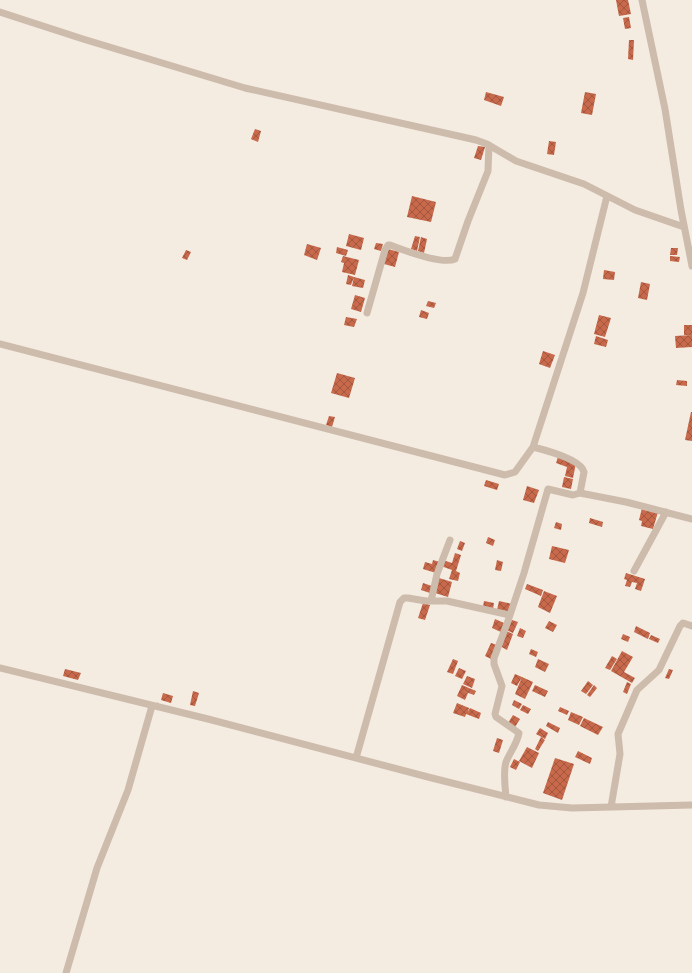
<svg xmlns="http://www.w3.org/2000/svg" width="692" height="973" font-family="'DejaVu Sans',sans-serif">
<defs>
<pattern id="building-cross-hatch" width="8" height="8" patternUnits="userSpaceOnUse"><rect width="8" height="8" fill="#c8694b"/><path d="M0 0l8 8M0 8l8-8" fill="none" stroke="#a4573f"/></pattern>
</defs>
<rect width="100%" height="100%" fill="#f4ebe1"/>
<!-- building -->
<path fill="url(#building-cross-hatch)" d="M 616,0 L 628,0 L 631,14 L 619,16 Z
M 629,17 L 631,28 L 625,29 L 623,18 Z
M 629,40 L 634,40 L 633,60 L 628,59 Z
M 486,92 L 504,97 L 501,106 L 484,100 Z
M 585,92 L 596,94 L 592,115 L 581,113 Z
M 255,129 L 261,131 L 258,142 L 251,139 Z
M 549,141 L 556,142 L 554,155 L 547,154 Z
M 478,146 L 485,147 L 481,160 L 474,158 Z
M 412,196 L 436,202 L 431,222 L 407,217 Z
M 349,234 L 364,238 L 361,250 L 346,246 Z
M 415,236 L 420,237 L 417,251 L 411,249 Z
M 421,237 L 427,239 L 424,253 L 418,251 Z
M 376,243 L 383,244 L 381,251 L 374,249 Z
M 307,244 L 321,248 L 317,260 L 304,255 Z
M 337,247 L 348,250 L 346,256 L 336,253 Z
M 671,248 L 678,248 L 677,255 L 670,255 Z
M 388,249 L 399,252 L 395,267 L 384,264 Z
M 186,250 L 191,252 L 187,260 L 182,258 Z
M 343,256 L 359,260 L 355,275 L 342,272 L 344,263 L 341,262 Z
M 670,256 L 680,257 L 679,262 L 670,261 Z
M 604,270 L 615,272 L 614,280 L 603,279 Z
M 348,275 L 354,277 L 351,285 L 346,284 Z
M 354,277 L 365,280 L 363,288 L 352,286 Z
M 641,282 L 650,284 L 647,300 L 638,298 Z
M 355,295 L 365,298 L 361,312 L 351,309 Z
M 428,301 L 436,303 L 434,308 L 426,306 Z
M 421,310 L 429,313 L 427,319 L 419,317 Z
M 599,315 L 611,318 L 605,337 L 594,334 Z
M 346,317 L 357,319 L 354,327 L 344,325 Z
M 684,325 L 692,325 L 692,335 L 684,335 Z
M 692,335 L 692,347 L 676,348 L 675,336 Z
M 596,336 L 608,340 L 606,347 L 594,344 Z
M 543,351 L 555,355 L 550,368 L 539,364 Z
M 337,373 L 355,378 L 349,398 L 331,393 Z
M 677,380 L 687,381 L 687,386 L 676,385 Z
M 691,412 L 692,412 L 692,441 L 685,440 Z
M 329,416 L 335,417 L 332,427 L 326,425 Z
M 558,457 L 576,463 L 573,478 L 565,476 L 567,467 L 556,463 Z
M 564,477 L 573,479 L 571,489 L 562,487 Z
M 486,480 L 499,484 L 497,490 L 484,486 Z
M 527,486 L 539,490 L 534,503 L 523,500 Z
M 642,508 L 658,512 L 653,529 L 641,526 L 642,521 L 639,520 Z
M 590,518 L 603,522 L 602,527 L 589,523 Z
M 556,522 L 562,524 L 561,530 L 554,528 Z
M 488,537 L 495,540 L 493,546 L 486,543 Z
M 460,541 L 465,543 L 462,551 L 457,549 Z
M 552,546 L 569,550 L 565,563 L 549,559 Z
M 455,553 L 461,555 L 456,571 L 460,573 L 458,581 L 449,579 L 452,570 L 441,566 L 443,560 L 452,563 Z
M 433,560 L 440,562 L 436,573 L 423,569 L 425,562 L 432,564 Z
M 497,560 L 503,562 L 501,571 L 495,570 Z
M 626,573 L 645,579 L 641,591 L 635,589 L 637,583 L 632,582 L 630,587 L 625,586 L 627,580 L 624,579 Z
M 439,578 L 452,582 L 448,597 L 435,593 Z
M 423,583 L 432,586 L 430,593 L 421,590 Z
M 527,584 L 543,590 L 541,596 L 525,589 Z
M 544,591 L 557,596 L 550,613 L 538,607 Z
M 484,601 L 494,603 L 493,609 L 483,607 Z
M 499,601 L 512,604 L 509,613 L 497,610 Z
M 423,603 L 430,605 L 425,620 L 418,618 Z
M 495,619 L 504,623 L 501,632 L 492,628 Z
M 512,620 L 518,622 L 513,633 L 506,630 Z
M 549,621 L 557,625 L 553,632 L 545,628 Z
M 636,626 L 650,633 L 648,639 L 634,632 Z
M 520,628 L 526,631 L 523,638 L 517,636 Z
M 506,631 L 513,634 L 507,650 L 500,646 Z
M 623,634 L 630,637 L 628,642 L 621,639 Z
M 651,635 L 660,639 L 658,643 L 649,639 Z
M 491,643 L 497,645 L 491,659 L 485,656 Z
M 531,649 L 538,652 L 536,657 L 529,654 Z
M 622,651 L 633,657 L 624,672 L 635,678 L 632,683 L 611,671 Z
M 612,656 L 617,659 L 610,670 L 605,668 Z
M 453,659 L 458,661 L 453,674 L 447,672 Z
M 538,659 L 549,664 L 545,672 L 535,667 Z
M 459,668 L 466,671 L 462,679 L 455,676 Z
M 65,669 L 81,673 L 78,680 L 63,676 Z
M 669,669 L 673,670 L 669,679 L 665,678 Z
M 515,674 L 522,677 L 517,686 L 511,683 Z
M 467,676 L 475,679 L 472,688 L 463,684 Z
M 522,677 L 533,682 L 525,699 L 515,694 Z
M 588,681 L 593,685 L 586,694 L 581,691 Z
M 627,682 L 631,684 L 627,694 L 623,692 Z
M 462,685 L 476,691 L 474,695 L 463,691 L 468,693 L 465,700 L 457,696 Z
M 535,685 L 548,691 L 545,697 L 532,691 Z
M 594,685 L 597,688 L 590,697 L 587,695 Z
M 193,691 L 199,693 L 195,706 L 190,705 Z
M 163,693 L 173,696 L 171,703 L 161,700 Z
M 514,700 L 522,704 L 519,709 L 512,705 Z
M 457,703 L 469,708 L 468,712 L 470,708 L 481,713 L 479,719 L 466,714 L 465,717 L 453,713 Z
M 523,705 L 531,709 L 528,714 L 520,710 Z
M 560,707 L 569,711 L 567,715 L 558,711 Z
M 571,712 L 583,717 L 579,725 L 568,720 Z
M 513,715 L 520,719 L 515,727 L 508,723 Z
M 584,718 L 603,727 L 598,735 L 580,726 Z
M 548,722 L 560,728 L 558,733 L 546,726 Z
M 540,728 L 548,733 L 545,739 L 536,734 Z
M 541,737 L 545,740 L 538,751 L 535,749 Z
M 497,738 L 503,740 L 499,753 L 493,751 Z
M 527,747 L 539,753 L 532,768 L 519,761 Z
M 578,751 L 592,758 L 590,764 L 575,757 Z
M 555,758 L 574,764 L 562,800 L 543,793 Z
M 514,759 L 520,762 L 516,770 L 510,767 Z"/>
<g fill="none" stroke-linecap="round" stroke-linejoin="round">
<!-- street -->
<path stroke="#cdbbac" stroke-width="7" d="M 642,0 L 665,109 L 681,210 L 692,266
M 0,12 L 83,39 L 245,88 L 476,140 L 487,144 L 516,161 L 584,184 L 635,210 L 684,227
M 367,313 L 385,250 L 388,245 L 390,245 C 403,250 443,265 455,259 L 468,221 L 488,171 L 489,145
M 0,344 L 505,475 L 515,472 L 533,447 L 583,293 L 607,196
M 533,447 C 545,450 581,459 584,472 L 580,493 L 626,502 L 692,519
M 634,571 L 666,512
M 431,601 L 437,574 L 450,540
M 0,668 L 208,719 L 428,777 L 539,805 L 572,808 L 692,805
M 356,758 L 400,602 L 404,598 L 408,598 L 426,601 L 447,601 L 510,615
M 506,797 C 505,786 503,772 506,762 C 510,752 517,744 519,733 L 496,717 L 495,714 L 502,686 L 494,664 L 494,658 L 508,621 L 524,573 L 548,489 L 573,495 L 580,493
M 611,807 L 620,754 L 618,734 L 637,690 L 659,670 L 680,626 L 683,623 L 692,626
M 66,973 L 97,868 L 128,790 L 152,706 L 157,706"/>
</g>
</svg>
